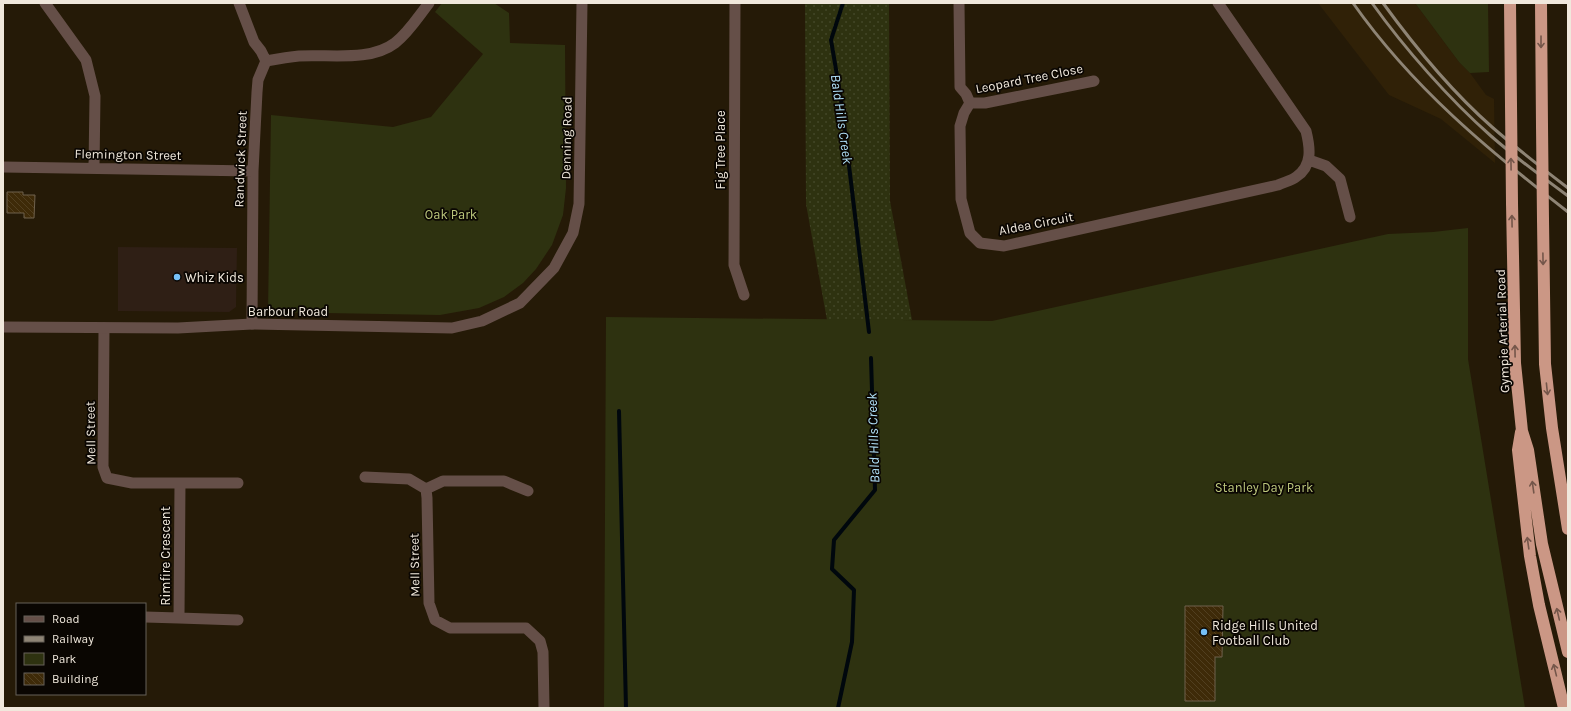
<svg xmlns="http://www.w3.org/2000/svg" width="1571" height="711" font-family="Karla,sans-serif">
<defs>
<pattern id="grass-dots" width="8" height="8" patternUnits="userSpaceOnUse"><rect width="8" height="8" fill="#2e3210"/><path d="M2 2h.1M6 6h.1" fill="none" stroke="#424627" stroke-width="1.8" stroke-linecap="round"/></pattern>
<pattern id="building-back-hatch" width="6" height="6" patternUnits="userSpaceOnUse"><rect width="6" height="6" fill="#3e2a08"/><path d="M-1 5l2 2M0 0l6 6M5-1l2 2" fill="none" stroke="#513f20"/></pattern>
</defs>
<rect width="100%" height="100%" fill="#251a07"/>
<!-- built -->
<path fill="#302107" d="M 1318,3 L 1415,3 L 1459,62 L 1470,73 L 1486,95 L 1494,99 L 1495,163 L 1441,119 L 1389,95 Z"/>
<!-- education -->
<path fill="#2f1f15" d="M 118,247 L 237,248 L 236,307 L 229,312 L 118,311 Z"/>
<!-- grass -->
<path fill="url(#grass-dots)" d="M 805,3 L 889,3 L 890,201 L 912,320 L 827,320 L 806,204 Z"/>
<!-- park -->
<path fill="#2e3210" d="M 442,3 L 494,3 L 509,13 L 510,43 L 565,45 L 566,188 L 563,215 L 552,245 L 536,269 L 523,283 L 504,297 L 479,308 L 440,315 L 268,312 L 271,115 L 393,127 L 431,117 L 483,54 L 435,12 Z
M 1415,3 L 1488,3 L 1489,72 L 1470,73 L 1459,62 Z
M 1468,228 L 1468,359 L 1525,708 L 604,708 L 606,317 L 992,321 L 1388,234 L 1433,232 Z"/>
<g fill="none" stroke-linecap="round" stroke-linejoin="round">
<!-- stream -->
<path stroke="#00070d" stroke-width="4" d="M 843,3 L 831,40 L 841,99 L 869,332
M 619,411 L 626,708
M 838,708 L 852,642 L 854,590 L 832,569 L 834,540 L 875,490 L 871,358"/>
</g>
<!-- building -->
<path fill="url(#building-back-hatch)" stroke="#6f614d" d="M 7,192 L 23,192 L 23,195 L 35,195 L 34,218 L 24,218 L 24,213 L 7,213 Z
M 1185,606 L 1223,606 L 1222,657 L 1215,657 L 1215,701 L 1185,701 Z"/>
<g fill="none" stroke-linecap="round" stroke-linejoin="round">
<!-- minor -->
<path stroke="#654f48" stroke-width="11" d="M 45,3 L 86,60 L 95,96 L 94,167
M 239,3 L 254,42 L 261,51 L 266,61 L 258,80 L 257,92 L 253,171 L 252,324
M 735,3 L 734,265 L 744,295
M 959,3 L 960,87 L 966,94 L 970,103 L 964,113 L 960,126 L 961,199 L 970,233 L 980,243 L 1004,246 L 1278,185 C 1284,182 1291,181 1296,177 C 1313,166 1310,147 1306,131 L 1218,3
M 266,61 C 277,59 288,57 299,56 C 329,54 370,62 395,43 C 409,32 418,17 429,3
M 970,103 L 985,103 L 1094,81
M 1309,160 L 1326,166 L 1340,179 L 1350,217
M 3,167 L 253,171
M 104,328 L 103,467 L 107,478 L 132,483 L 238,483
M 365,477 L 409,479 L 426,489 L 427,498 L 429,603 L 435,620 L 450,628 L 526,628 L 540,641 L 543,652 L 544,708
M 180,483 L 179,618 L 238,620
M 426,489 L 443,481 L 504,481 L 528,491
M 145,617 L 179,618"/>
<!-- tertiary -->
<path stroke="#654f48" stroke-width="11" d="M 3,327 L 178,328 L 252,324 L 452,328 L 482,321 L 520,303 L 554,268 L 573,233 L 579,204 L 582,3"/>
<!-- motorway -->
<path stroke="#cb9785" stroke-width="12" d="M 1510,3 L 1511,105
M 1541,3 L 1542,126
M 1512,203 L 1515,363 L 1522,431 L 1528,450 L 1542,544 L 1568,652
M 1543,220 L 1545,364 L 1552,428 L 1568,529
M 1521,432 L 1518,450 L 1530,556 L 1539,605 L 1564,708"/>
<!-- rail -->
<path stroke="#8e8475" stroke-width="3" d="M 1353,3 C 1412,87 1488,150 1568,212
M 1372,3 C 1405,49 1449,99 1491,136 C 1516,158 1542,177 1568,196
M 1383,3 C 1415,47 1451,91 1492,127 C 1516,148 1542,168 1568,188"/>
<!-- motorway-bridge -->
<path stroke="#cb9785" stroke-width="12" d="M 1511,105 L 1512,203
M 1542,126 L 1543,220"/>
</g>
<!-- one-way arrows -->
<defs><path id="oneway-shaft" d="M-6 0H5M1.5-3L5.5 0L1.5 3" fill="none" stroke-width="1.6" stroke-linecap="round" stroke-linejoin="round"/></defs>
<g stroke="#74564a">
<use href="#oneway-shaft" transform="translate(1541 42) rotate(90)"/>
<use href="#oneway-shaft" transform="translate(1511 164) rotate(-91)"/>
<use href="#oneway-shaft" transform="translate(1512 221) rotate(-91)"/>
<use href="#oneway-shaft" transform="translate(1543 259) rotate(89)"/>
<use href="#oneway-shaft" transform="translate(1515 351) rotate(-91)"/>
<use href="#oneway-shaft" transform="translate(1547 389) rotate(84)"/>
<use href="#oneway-shaft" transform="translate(1533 487) rotate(-98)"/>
<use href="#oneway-shaft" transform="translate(1528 543) rotate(-98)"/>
<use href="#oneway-shaft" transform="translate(1558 614) rotate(-103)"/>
<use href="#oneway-shaft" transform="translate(1555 670) rotate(-104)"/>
</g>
<!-- markers -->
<g fill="#76c0f7" stroke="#0a0602" stroke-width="1.5">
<circle cx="177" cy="277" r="4"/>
<circle cx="1204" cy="632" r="4"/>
</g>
<g text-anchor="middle" stroke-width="3.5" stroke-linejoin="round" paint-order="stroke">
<!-- street labels -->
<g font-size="13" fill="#f0e8dc" stroke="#0a0602">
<text transform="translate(1029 78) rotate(-11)" y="5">Leopard Tree Close</text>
<text transform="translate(566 138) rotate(-89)" y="5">Denning Road</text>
<text transform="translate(720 150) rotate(-90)" y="5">Fig Tree Place</text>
<text transform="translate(128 154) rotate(1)" y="5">Flemington Street</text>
<text transform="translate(240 159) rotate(-88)" y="5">Randwick Street</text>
<text transform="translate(1036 223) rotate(-11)" y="5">Aldea Circuit</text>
<text x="288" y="316">Barbour Road</text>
<text transform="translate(1502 331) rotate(-92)" y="5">Gympie Arterial Road</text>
<text transform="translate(90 433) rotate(-91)" y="5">Mell Street</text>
<text transform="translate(165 556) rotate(-90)" y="5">Rimfire Crescent</text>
<text transform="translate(414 565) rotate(-91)" y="5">Mell Street</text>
</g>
<!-- park labels -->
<g font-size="13" fill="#bcc77c" stroke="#0a0602">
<text x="451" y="219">Oak Park</text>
<text x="1264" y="492">Stanley Day Park</text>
</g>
<!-- poi labels -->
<g font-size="13" fill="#f0e8dc" stroke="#0a0602" text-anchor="start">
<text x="185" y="282">Whiz Kids</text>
<text x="1212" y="630">Ridge Hills United<tspan x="1212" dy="15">Football Club</tspan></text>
</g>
<!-- water labels -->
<g font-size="14" font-style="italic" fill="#afdff7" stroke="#0a0602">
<text transform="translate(842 119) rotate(82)" y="5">Bald Hills Creek</text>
<text transform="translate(873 438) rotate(-92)" y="5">Bald Hills Creek</text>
</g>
</g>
<!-- border -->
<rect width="1571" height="711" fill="none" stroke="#f0e8dc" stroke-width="8"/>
<!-- legend -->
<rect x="16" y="603" width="130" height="92" fill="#0a0602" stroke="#666059"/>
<rect x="24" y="616" width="20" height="6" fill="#654f48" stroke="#666059"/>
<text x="52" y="623" font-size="12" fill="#f0e8dc">Road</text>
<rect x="24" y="636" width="20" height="6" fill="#8e8475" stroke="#666059"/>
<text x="52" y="643" font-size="12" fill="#f0e8dc">Railway</text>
<rect x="24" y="653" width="20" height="12" fill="#2e3210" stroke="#666059"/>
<text x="52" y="663" font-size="12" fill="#f0e8dc">Park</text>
<rect x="24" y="673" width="20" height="12" fill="url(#building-back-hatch)" stroke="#666059"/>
<text x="52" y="683" font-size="12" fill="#f0e8dc">Building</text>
</svg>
